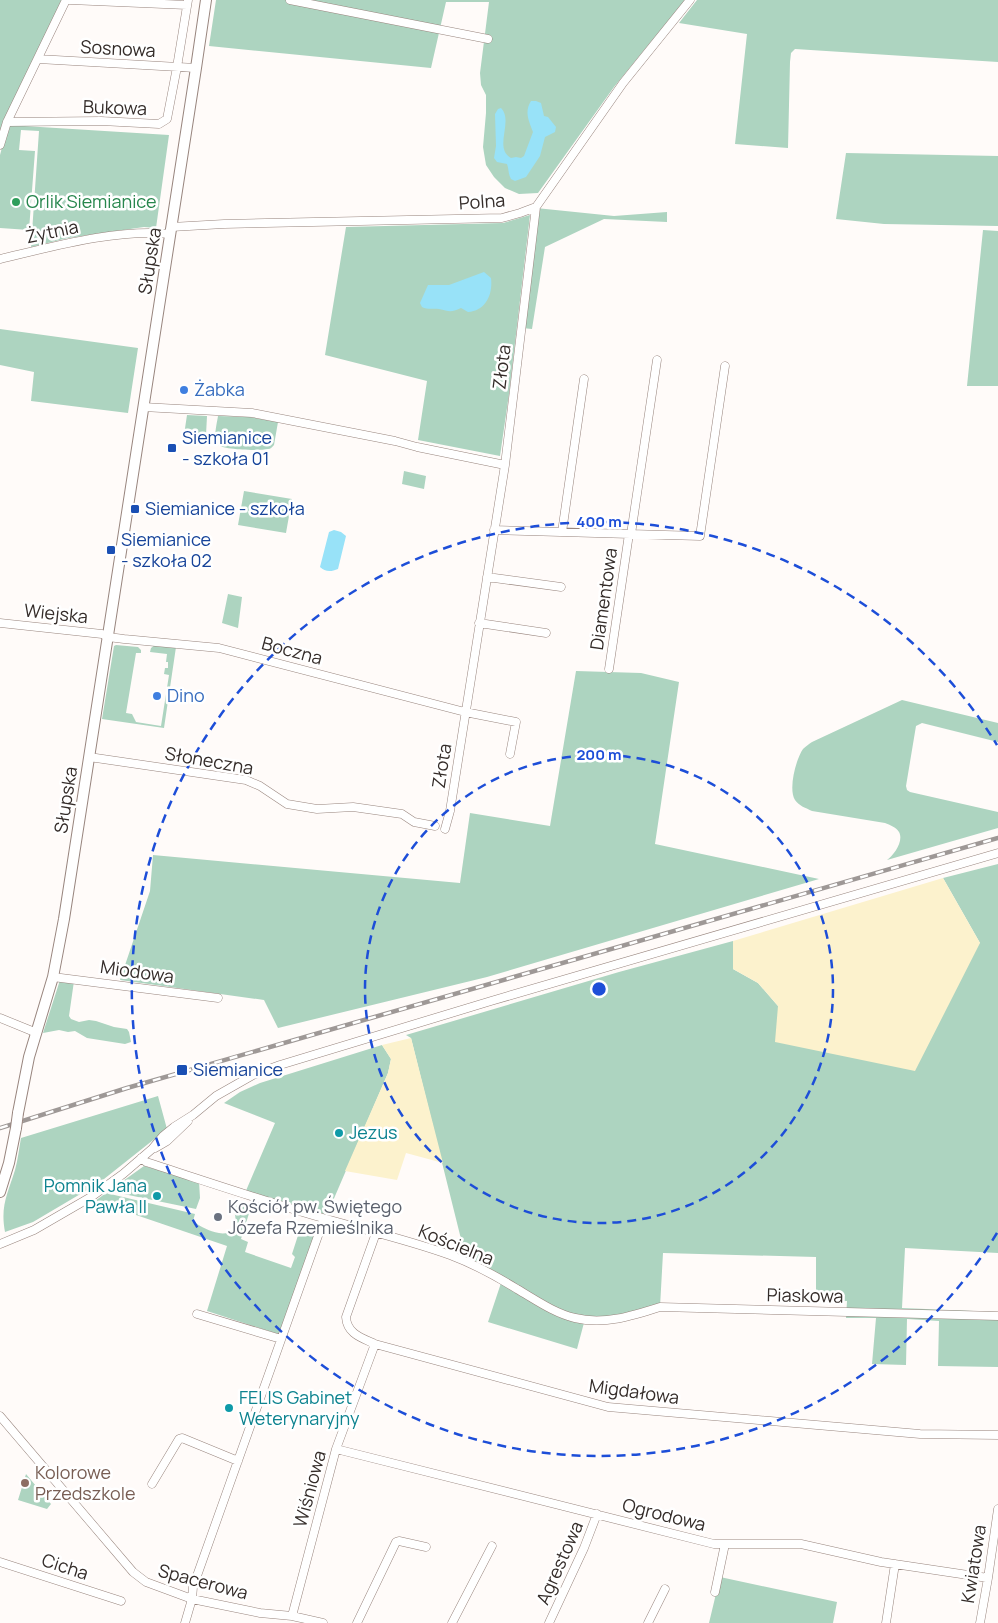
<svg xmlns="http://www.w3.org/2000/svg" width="998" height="1623" font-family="Manrope,sans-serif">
<rect width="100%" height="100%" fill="#fffbf9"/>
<!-- green -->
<path fill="#add4c0" d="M 0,0 L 63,0 L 2,124 L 4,124 L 0,138 Z
M 216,0 L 685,0 L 614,87 L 538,193 L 519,194 L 505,188 L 494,177 L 486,165 L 483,147 L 486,113 L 486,95 L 481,85 L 480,73 L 489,2 L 446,2 L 431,68 L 209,46 Z
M 697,0 L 998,0 L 998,62 L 795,49 L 791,53 L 790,62 L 788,148 L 735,144 L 747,34 L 679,23 Z
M 8,125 L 169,135 L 156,228 L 144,227 L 68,238 L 31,247 L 39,131 L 21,130 L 19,150 L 35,151 L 29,230 L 0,228 L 0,155 Z
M 846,153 L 998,156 L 998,226 L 884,224 L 836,219 Z
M 536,208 L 614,216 L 667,212 L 667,222 L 604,219 L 545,247 L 532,329 L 522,328 Z
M 530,215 L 509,394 L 500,456 L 418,440 L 427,381 L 325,355 L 346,227 L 503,223 Z
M 983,230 L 998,231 L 998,386 L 967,386 Z
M 0,329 L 138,348 L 128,413 L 31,401 L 34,372 L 0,365 Z
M 187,415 L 207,416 L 206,435 L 184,435 Z
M 218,416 L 250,417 L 278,422 L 274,445 C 272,447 271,449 268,449 C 260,451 221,450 217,444 C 213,438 217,423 218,416 Z
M 404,471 L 426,476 L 424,489 L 402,484 Z
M 244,491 L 292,499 L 286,533 L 238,525 Z
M 228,594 L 242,597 L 238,628 L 222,623 Z
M 116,645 L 138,647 L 141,650 L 141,653 L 136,653 L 126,713 L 132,714 L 136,722 L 161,726 L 169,675 L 164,674 L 165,668 L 168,668 L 168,662 L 166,662 L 167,654 L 150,652 L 151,648 L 155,645 L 176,647 L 164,728 L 102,719 L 114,646 Z
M 576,671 L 641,673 L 679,682 L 655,844 L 819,879 L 487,977 L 278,1028 L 264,1000 L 120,980 L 150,891 L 153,855 L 460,883 L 470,813 L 550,826 Z
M 902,700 L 998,723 L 998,742 L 922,723 L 916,726 L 906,786 L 907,790 L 910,792 L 998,812 L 998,828 L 887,860 C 894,855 904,841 899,832 C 896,827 890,825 885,823 L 812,811 C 806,808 799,806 795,800 C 788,789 796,759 803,749 C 806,746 809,744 812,742 Z
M 998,864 L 998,1253 L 905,1248 L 902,1308 L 998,1312 L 998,1367 L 938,1366 L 939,1321 L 907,1319 L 906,1365 L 872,1364 L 876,1318 L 846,1318 L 847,1301 L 816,1302 L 816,1257 L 663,1253 L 660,1307 L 633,1315 L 585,1319 L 577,1349 L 488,1322 L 502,1280 L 465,1261 L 464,1251 L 411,1038 L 406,1035 L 619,972 L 733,941 L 733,969 L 758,983 L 778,1006 L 980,943 L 943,878 Z
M 60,980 L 74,981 L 69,1016 L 71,1019 L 79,1022 L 89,1020 L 96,1021 L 114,1027 L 127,1029 L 129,1032 L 131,1042 L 125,1044 L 87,1038 L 75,1031 L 68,1032 L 59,1030 L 43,1033 Z
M 382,1045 L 391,1059 L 388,1073 L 326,1217 L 245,1193 L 275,1123 L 224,1103 L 240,1092 L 260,1083 Z
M 158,1096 L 167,1129 L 99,1183 L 33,1222 L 5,1232 C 0,1206 8,1193 15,1170 C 18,1159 19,1149 21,1138 Z
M 144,1166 L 199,1181 L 200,1198 L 196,1209 L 109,1191 Z
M 106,1193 L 195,1214 L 193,1221 C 201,1227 209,1231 219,1233 C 234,1236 239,1221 233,1209 L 239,1203 L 251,1207 L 241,1239 L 248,1242 L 245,1252 L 291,1268 L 295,1257 L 292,1254 L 302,1223 L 319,1227 L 281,1335 L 207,1311 L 227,1246 L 95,1201 Z
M 26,1474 L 51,1504 L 47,1509 L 18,1500 Z
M 720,1577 L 837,1602 L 833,1623 L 709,1623 Z"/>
<!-- sand -->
<path fill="#fcf2cd" d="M 943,878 L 980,943 L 915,1071 L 775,1042 L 778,1006 L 758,983 L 733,969 L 733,941 Z
M 411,1038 L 443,1163 L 406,1153 L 397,1180 L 345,1171 L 388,1073 L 391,1059 L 382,1045 Z"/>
<!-- water -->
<path fill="#98e2f8" d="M 531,101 L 536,101 L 541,103 L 544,116 L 548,117 L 556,127 L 555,132 L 545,137 L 540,156 L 526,177 L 515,181 L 511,179 C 508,174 509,169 507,164 L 497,162 L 494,158 L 496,146 L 495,114 L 498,109 L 501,108 C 514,121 493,148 511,158 L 516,157 L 521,158 L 524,156 L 533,132 C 529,121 524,112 531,101 Z
M 484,272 L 491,278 C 493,294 486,311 468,312 L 461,308 C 450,313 449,311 439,309 C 433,308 428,310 422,307 L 420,303 L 428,285 L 449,285 Z
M 334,530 L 341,532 L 346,536 L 338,569 C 331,572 325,572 320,567 L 329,532 Z"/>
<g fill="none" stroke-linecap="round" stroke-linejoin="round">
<!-- minor casing -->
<g stroke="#98857e" stroke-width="9">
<path id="minor" d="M 70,0 L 187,5
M 290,0 L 488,39
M 38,59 L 196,68
M 7,122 L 101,121 L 159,124 L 167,119 L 177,67 L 188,0
M 0,145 L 7,122 L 66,0
M 171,227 L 224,224 L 502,218 L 520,213 L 536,207 L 623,83 L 690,0
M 0,259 C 51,247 119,228 170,234
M 143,407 L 252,413 L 395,441 L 417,447 L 505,465
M 494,530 L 700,536 L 725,366
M 562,532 L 584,379
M 631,534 L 657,360
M 487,577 L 561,587
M 0,623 L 102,634 L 108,637 L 124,639 L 219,648 L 465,712 L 516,722 L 510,754
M 479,623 L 546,633
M 609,669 L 629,534
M 89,757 L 246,780 L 260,786 L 287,804 L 317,809 L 353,807 L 402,814 L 414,822 L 435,826
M 445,829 L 450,811 L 505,465 L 536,207
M 53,977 L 218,998
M 0,1018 L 37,1033
M 155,1148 L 167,1141 L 188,1121
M 141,1158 L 146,1162 C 205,1181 263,1201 323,1218 C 365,1230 409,1240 450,1255 C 474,1264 496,1276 517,1289 C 536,1300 554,1313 575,1318 C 604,1325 632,1316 660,1307 L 998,1316
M 376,1233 L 346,1317 C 347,1334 362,1338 375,1344 L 608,1407 L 920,1434 L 998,1435
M 0,1244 L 34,1230 L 91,1197 L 123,1174 L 152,1149 L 163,1136 L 174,1127 L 193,1115 L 216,1096 L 253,1075 L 280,1065 L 491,1001 L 998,853
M 197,1314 L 281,1339
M 0,1416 L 133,1572 L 146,1582 L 192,1599 L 260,1613 L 292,1616 L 323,1623
M 336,1449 L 714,1544 L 801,1544 L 881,1562 L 988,1578
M 152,1484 L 179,1439 L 182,1438 L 238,1461
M 0,1562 L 121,1601
M 715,1592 L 725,1544
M 292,1616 L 336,1449 L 375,1344
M 185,1623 L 192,1599 L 193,1587 L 324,1219
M 357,1623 L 396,1542 L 399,1541 L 426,1547
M 452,1623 L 492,1546
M 549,1623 L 584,1548 L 597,1514
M 648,1623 L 665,1589
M 886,1623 L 895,1564
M 980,1623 L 988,1578 L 998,1509"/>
</g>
<!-- major casing -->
<g stroke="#98857e" stroke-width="12">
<path id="major" d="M 18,1113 L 29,1057 L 53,977 L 64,919 L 196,68 L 206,0
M 0,1192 L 9,1163 L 16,1128"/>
</g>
<!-- minor -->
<use href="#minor" stroke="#fff" stroke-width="8"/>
<!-- major -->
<use href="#major" stroke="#fff" stroke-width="10"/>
<!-- rail casing -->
<g stroke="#9e9896" stroke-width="4.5">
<path id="rail" d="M 0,1128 L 127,1088 L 998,838"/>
</g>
<!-- rail -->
<use href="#rail" stroke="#fff" stroke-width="2.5" stroke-dasharray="8" stroke-linecap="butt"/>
<!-- major-bridge casing -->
<g stroke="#98857e" stroke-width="12" stroke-linecap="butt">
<path id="major-bridge" d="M 16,1128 L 18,1113"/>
</g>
<!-- major-bridge -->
<use href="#major-bridge" stroke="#fff" stroke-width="10"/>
</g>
<!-- distance rings -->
<g fill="none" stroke="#1d4ed8" stroke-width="2.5" stroke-dasharray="9 6">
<circle cx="599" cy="989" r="234"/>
<path d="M997 1233A467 467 0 1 1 997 745"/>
</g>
<!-- markers -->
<circle fill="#2e9e5b" stroke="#fff" stroke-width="2" cx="16" cy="202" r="5"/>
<g fill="#3f7fe0" stroke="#fff" stroke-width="2">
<circle cx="184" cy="390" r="5"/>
<circle cx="157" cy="696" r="5"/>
</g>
<g fill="#1a4fb4" stroke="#fff" stroke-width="2">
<rect x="167" y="443" width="10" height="10" rx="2.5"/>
<rect x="130" y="504" width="10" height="10" rx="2.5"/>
<rect x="106" y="545" width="10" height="10" rx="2.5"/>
<rect x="176" y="1064" width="12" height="12" rx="2.5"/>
</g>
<g fill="#0f9aa8" stroke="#fff" stroke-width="2">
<circle cx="339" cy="1133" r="5"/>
<circle cx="157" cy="1196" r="5"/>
<circle cx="229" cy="1408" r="5"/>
</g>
<circle fill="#6b7280" stroke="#fff" stroke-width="2" cx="218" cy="1217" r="5"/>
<circle fill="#8d6e63" stroke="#fff" stroke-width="2" cx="25" cy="1483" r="5"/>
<g text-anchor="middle" stroke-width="5" stroke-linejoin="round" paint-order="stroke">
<!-- street labels -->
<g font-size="18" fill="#342c29" stroke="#fff">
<text transform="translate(118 49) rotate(3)" y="6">Sosnowa</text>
<text transform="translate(115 108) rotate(2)" y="6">Bukowa</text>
<text transform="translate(482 202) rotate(-4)" y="6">Polna</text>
<text transform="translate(52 232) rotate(-12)" y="6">Żytnia</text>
<text transform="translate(150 261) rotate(-81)" y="6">Słupska</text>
<text transform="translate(502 367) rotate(-83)" y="6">Złota</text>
<text transform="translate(604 599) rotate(-82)" y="6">Diamentowa</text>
<text transform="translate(56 614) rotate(6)" y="6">Wiejska</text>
<text transform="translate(292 651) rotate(15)" y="6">Boczna</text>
<text transform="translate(209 761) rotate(10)" y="6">Słoneczna</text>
<text transform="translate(442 766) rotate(-81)" y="6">Złota</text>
<text transform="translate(66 800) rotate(-81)" y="6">Słupska</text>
<text transform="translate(137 972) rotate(8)" y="6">Miodowa</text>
<text transform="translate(456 1245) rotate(22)" y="6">Kościelna</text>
<text transform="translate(805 1296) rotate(1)" y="6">Piaskowa</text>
<text transform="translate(634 1392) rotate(8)" y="6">Migdałowa</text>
<text transform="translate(310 1489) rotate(-75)" y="6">Wiśniowa</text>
<text transform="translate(664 1515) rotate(14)" y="6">Ogrodowa</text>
<text transform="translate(560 1563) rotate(-66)" y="6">Agrestowa</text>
<text transform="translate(974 1564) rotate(-81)" y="6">Kwiatowa</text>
<text transform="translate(65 1567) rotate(18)" y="6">Cicha</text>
<text transform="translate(203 1582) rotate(15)" y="6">Spacerowa</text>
</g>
<!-- leisure labels -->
<g font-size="18" fill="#27864d" stroke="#fff" text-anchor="start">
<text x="26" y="208">Orlik Siemianice</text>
</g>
<!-- shop labels -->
<g font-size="18" fill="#366cbe" stroke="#fff" text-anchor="start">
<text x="194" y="396">Żabka</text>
<text x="167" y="702">Dino</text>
</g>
<!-- transit labels -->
<g font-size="18" fill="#164399" stroke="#fff" text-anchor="start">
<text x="182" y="444">Siemianice<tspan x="182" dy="21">- szkoła 01</tspan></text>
<text x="145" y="515">Siemianice - szkoła</text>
<text x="121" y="546">Siemianice<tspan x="121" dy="21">- szkoła 02</tspan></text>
<text x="193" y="1076">Siemianice</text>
</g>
<!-- culture labels -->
<g font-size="18" fill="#0d838f" stroke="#fff" text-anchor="start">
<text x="349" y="1139">Jezus</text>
<text x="147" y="1192" text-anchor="end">Pomnik Jana<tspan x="147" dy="21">Pawła II</tspan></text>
<text x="239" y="1404">FELIS Gabinet<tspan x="239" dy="21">Weterynaryjny</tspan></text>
</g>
<!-- worship labels -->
<g font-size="18" fill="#5b616d" stroke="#fff" text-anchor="start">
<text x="228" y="1213">Kościół pw. Świętego<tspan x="228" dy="21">Józefa Rzemieślnika</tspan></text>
</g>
<!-- education labels -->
<g font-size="18" fill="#785e54" stroke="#fff" text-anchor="start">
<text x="35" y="1479">Kolorowe<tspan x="35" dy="21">Przedszkole</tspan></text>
</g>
</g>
<circle cx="599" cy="989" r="8" fill="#1d4ed8" stroke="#fff" stroke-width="2.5"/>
<g font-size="15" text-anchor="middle" font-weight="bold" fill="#1d4ed8" stroke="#fff" stroke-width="5" stroke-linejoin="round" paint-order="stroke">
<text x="599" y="527">400 m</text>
<text x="599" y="760">200 m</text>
</g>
</svg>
